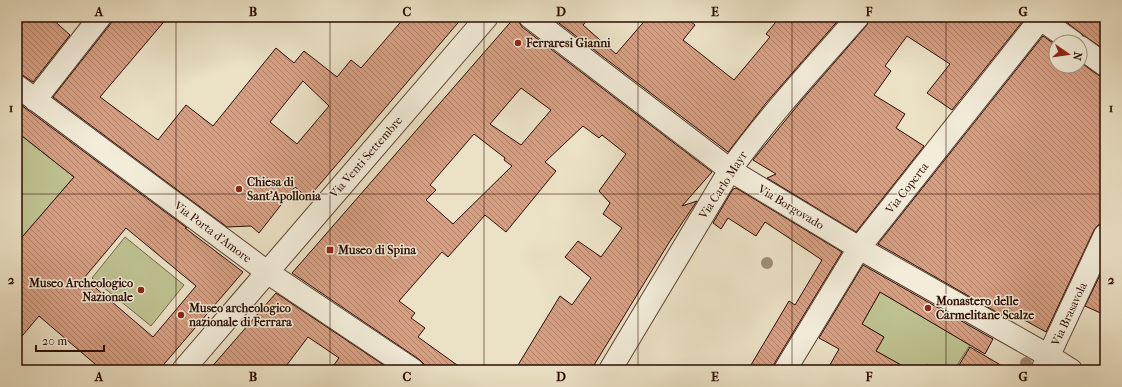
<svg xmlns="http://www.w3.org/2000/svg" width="1122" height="387" font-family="'IM FELL French Canon',serif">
<defs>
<pattern id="building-back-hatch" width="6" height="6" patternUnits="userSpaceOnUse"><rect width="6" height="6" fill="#d79f82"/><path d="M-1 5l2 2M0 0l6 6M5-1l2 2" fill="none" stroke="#af8068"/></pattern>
</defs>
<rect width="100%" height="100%" fill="#ebe1c5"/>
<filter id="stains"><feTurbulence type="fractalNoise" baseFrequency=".005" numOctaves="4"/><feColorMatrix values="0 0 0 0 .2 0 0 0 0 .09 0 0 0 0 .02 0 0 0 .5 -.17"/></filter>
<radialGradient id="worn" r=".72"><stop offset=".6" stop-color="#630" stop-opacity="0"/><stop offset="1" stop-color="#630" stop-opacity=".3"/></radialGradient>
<!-- green -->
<path fill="#bec190" stroke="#746648" d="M 17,132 L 74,177 L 17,243 Z
M 125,237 L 184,285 L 151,326 L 92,278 Z
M 880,292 L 970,345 L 954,370 L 936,370 L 926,364 L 921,370 L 910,370 L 876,351 L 884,337 L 862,324 Z"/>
<!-- building -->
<path fill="url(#building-back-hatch)" stroke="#2b0c01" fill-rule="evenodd" d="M 17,17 L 50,17 L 70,35 L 33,82 L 24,76 L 17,74 Z
M 116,17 L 168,17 L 100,97 L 158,140 L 186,105 L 213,126 L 276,48 L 294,63 L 304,51 L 337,77 L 351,60 L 361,68 L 405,17 L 463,17 L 308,198 L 295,187 L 259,233 L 251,226 L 227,227 L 53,97 ZM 303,81 L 329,106 L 297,144 L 270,122 Z
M 515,17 L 518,17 L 519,22 L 522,27 L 712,172 L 682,206 L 697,201 L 670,241 L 591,370 L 515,370 L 560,296 L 572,305 L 591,278 L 565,257 L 578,241 L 601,257 L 622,228 L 603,214 L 610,203 L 599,191 L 626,154 L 602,135 L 599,138 L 583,126 L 545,162 L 556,171 L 506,232 L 485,215 L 448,257 L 442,252 L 399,301 L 415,313 L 411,318 L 425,328 L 418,337 L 464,370 L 425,370 L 424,364 L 420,360 L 292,273 ZM 521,88 L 551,110 L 521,145 L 490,124 ZM 474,134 L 505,158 L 504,160 L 512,166 L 453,224 L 426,200 L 436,190 L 430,185 Z
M 551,17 L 590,17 L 583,25 L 616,54 L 648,17 L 685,17 L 695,25 L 683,40 L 734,80 L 770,37 L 766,34 L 780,17 L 841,17 L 766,103 L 728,152 Z
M 870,17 L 1026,17 L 952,110 L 927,93 L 950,64 L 907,36 L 885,66 L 891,71 L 874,95 L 905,114 L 896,128 L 924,146 L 856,232 L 767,178 L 776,174 L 753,160 L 802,100 L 867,25 Z
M 1060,17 L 1105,17 L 1105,50 L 1083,35 Z
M 1043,36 L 1056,45 L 1056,66 L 1080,66 L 1080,62 L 1098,75 L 1105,77 L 1105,223 L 1098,225 L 1094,230 L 1046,332 L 1008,311 L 1005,317 L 878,244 Z
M 17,102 L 187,228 L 185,228 L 243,272 L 159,370 L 102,370 L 39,316 L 17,342 L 17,243 L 74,177 L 17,132 ZM 126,228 L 196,286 L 153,337 L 84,278 Z
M 736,188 L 842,252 L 774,364 L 773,370 L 748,370 L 789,301 L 795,305 L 822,260 L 765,222 L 756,236 L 728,218 L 721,229 L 713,223 L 733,189 Z
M 863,265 L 993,339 L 985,354 L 880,292 L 862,324 L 884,337 L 876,351 L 910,370 L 827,370 L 839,349 L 819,338 Z
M 1105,265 L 1105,315 L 1085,306 Z
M 276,293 L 391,370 L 330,370 L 339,358 L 308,337 L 283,370 L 209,370 Z
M 970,347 L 1009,370 L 956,370 Z"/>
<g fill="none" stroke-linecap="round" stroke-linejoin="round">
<!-- street casing -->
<g stroke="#5b4132" stroke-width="24">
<path id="street" d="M 530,17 L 730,170 L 859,248 L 1049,356 L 1071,370
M 1038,17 L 1073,42
M 1080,47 L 1105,65
M 17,86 L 267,272 L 413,370
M 35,100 L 100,17
M 183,370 L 487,17
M 610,370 L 730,170 C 769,116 814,67 858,17
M 785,370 L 859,248 L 1042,17
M 1042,370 L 1105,235"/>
</g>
<!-- street -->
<use href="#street" stroke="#f2ecd9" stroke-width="22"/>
</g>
<!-- trees -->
<g fill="#9d8e75">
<circle cx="767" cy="263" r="6"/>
<circle cx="1026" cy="363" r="6"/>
</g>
<!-- grid -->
<path fill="none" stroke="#2b0c01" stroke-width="1" stroke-opacity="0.55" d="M 176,17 L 176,370M 330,17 L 330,370M 484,17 L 484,370M 638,17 L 638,370M 792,17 L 792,370M 946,17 L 946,370M 17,194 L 1105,194"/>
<!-- markers -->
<g fill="#8f2418" stroke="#f2ecd9" stroke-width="1.5">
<circle cx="518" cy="43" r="4"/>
<circle cx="239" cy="189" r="4"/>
<rect x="326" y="246" width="8" height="8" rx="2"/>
<circle cx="141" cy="290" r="4"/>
<circle cx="928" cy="308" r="4"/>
<circle cx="181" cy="315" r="4"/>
</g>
<g text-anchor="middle" stroke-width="3" stroke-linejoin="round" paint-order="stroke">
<!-- poi labels -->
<g font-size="12" font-weight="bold" fill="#2b0c01" stroke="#f2ecd9" text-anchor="start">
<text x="526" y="47">Ferraresi Gianni</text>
<text x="247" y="186">Chiesa di<tspan x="247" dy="14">Sant'Apollonia</tspan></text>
<text x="338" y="254">Museo di Spina</text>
<text x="133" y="287" text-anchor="end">Museo Archeologico<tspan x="133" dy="14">Nazionale</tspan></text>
<text x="936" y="305">Monastero delle<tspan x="936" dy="14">Carmelitane Scalze</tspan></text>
<text x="189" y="312">Museo archeologico<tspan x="189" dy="14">nazionale di Ferrara</tspan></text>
</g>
<!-- street labels -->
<g font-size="12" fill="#2b0c01" stroke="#f2ecd9">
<text transform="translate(366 157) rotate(-49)" y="4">Via Venti Settembre</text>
<text transform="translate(723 185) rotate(-57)" y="4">Via Carlo Mayr</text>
<text transform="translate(907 188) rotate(-52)" y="4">Via Coperta</text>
<text transform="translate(791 207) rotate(31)" y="4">Via Borgovado</text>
<text transform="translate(213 232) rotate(37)" y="4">Via Porta d'Amore</text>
<text transform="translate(1069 314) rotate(-65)" y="4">Via Brasavola</text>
</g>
</g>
<!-- margin -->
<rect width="1122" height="387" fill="none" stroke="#ebe1c5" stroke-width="44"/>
<!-- north arrow -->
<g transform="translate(1068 54) rotate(103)"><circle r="19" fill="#f2ecd9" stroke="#a29283"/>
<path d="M0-3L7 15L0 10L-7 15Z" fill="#8f2418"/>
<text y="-6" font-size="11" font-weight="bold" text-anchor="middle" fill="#2b0c01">N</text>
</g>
<!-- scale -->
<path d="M36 345v6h68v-6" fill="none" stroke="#2b0c01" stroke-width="2"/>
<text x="42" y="345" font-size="12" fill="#2b0c01" stroke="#f2ecd9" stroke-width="3" paint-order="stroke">20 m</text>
<rect x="22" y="22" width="1078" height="343" fill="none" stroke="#2b0c01" stroke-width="1.5"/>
<g font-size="13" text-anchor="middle" font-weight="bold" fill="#2b0c01">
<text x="99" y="16">A</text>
<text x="253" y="16">B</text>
<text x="407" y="16">C</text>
<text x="561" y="16">D</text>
<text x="715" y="16">E</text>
<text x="869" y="16">F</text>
<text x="1023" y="16">G</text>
<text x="11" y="112">1</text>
<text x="1111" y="112">1</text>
<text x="11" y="284">2</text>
<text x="1111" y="284">2</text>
<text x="99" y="381">A</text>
<text x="253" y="381">B</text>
<text x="407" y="381">C</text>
<text x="561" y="381">D</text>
<text x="715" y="381">E</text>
<text x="869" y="381">F</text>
<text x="1023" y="381">G</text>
</g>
<rect width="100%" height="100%" filter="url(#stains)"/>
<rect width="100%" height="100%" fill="url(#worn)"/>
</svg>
